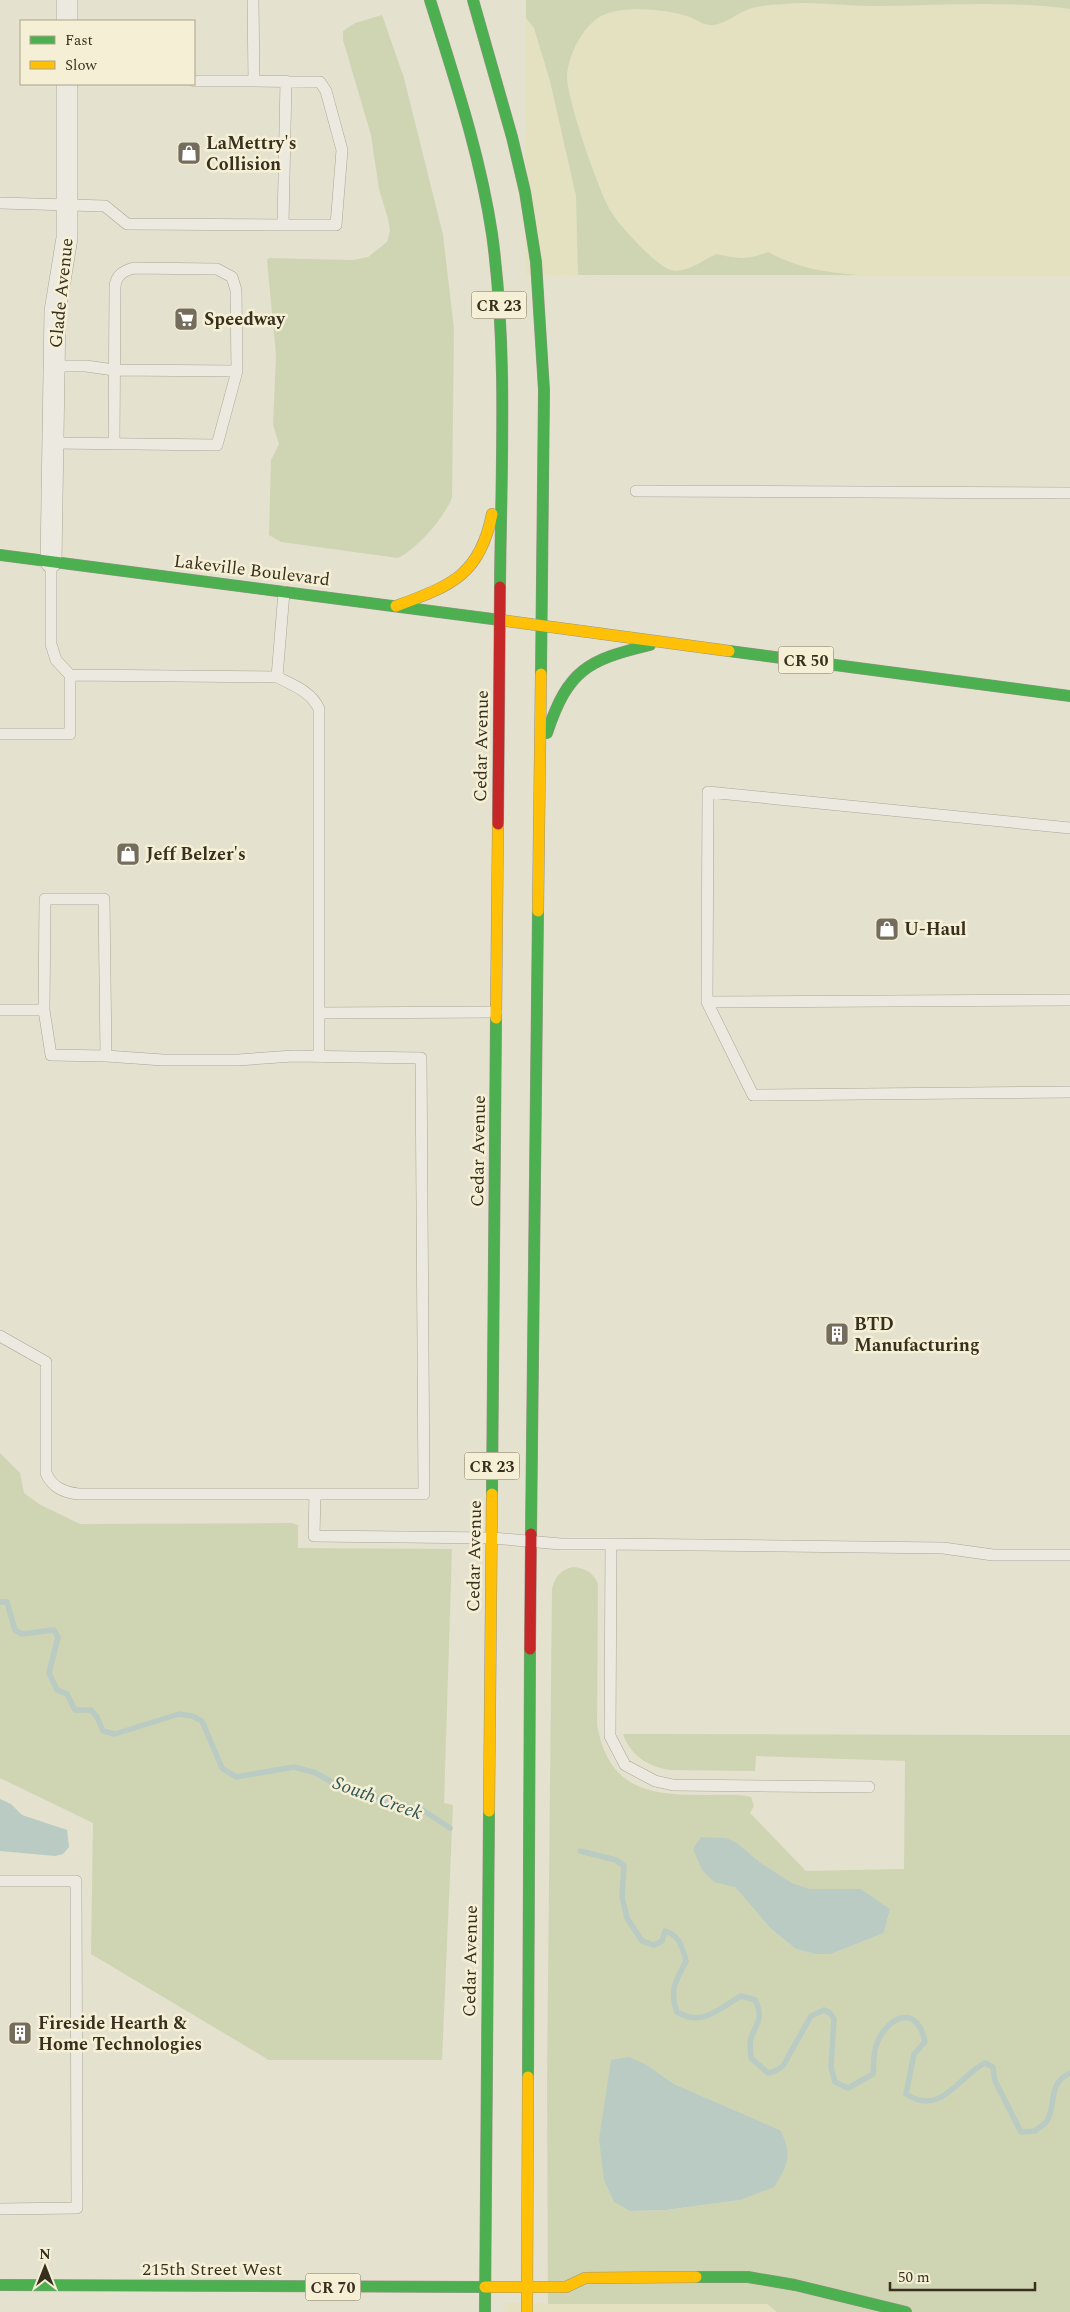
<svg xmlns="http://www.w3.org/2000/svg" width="1070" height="2312" font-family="Spectral,serif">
<rect width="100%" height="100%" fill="#e4e1cf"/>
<!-- farmland -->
<path fill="#e3e1c0" d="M 526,0 L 1070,0 L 1070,276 L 526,275 Z
M 505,2303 L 1070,2304 L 1070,2312 L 505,2312 Z"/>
<!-- green -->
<path fill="#cfd5b2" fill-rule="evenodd" d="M 526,0 L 1070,0 L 1070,9 C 1005,0 937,6 871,6 C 842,6 813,1 784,4 C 774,5 762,5 752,8 C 739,12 727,23 714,25 C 702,26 697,19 687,16 C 667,9 620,5 601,16 C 582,27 569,54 567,75 C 566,97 599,193 612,213 C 620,226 656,266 671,270 C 685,274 704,260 716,254 C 736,259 749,260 768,252 C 800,269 824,272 860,275 L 578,275 L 576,196 L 550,81 L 534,28 L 526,18 Z
M 382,15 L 404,78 L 443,235 L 454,329 L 452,497 C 446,516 416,550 398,558 L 281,542 L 269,535 L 271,460 L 279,444 L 273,425 L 276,355 L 267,260 L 269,258 L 353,260 L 368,257 L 387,242 L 390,231 L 388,219 L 379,189 L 371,135 L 343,40 L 343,31 L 355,23 Z
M 0,1453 L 20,1473 L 24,1493 L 39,1504 L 80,1524 L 292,1523 L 298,1525 L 298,1548 L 452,1549 L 444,1803 L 453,1805 L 442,2060 L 269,2060 L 91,1954 L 93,1823 L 0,1778 Z
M 573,1567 C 585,1568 593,1572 598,1584 L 597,1725 C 610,1794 654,1795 713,1795 C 726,1795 739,1794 751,1797 L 754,1806 L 750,1813 L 806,1871 L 904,1869 L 905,1761 L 756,1756 L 755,1771 L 670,1770 C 648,1767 630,1755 623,1734 L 1070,1735 L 1070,2312 L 777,2312 L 767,2304 L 548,2304 L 547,2085 L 552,1589 C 555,1577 560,1570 573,1567 ZM 701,1837 L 737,1843 L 761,1863 L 792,1883 L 811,1889 L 861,1889 L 890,1909 L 884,1933 L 831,1954 L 815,1954 L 796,1949 L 771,1929 L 735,1887 ZM 611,2061 L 647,2065 L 674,2084 L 780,2130 L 740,2200 L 666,2210 L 630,2211 L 606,2100 Z"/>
<!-- water -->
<path fill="#b9cbc2" d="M 0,1799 L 11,1804 L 22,1815 L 67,1830 L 69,1847 L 63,1854 L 55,1856 L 0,1851 Z
M 701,1837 L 726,1838 L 737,1843 L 761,1863 L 792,1883 L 811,1889 L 861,1889 L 890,1909 L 884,1933 L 831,1954 L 815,1954 L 796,1949 L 771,1929 L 735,1887 L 714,1882 L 702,1870 L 693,1849 Z
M 629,2057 L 647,2065 L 674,2084 L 780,2130 C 793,2154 788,2165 774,2187 L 740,2200 L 666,2210 L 630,2211 L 614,2202 L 604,2180 L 599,2139 L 611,2060 Z"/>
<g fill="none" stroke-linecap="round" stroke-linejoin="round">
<!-- stream -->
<path stroke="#b9cbc2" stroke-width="5.5" d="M 0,1602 L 7,1602 L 15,1630 L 22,1634 L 54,1630 L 58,1637 L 49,1673 L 57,1690 L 67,1694 L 75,1710 L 91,1710 L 97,1717 L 103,1731 L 115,1734 L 179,1714 L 192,1716 L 202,1721 L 222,1768 L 236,1777 L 294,1767 L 316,1773 L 344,1789 L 424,1811 L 450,1828
M 580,1851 L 616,1860 L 624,1866 L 622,1897 L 627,1918 L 642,1941 L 654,1945 L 662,1941 L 665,1931 C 680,1936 682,1946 686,1961 C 676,1981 669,1989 677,2012 C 703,2027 718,2009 741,1996 L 755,2000 C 764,2018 757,2022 751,2038 C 749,2044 751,2052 751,2058 L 768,2073 L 775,2071 L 783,2066 L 811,2016 L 824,2010 L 830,2013 L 834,2019 L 831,2067 L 835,2082 L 848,2088 L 873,2074 C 874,2064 873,2052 877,2043 C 889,2014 918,2005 925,2042 L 914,2054 L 906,2094 C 942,2117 957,2077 985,2063 L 993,2067 L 995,2081 L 1021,2132 L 1035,2131 C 1038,2128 1044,2125 1047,2121 C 1057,2103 1047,2084 1070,2073"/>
<!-- lane casing -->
<g stroke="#aaa697" stroke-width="12">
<path id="lane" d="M 253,0 L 254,81 L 320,82 L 326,91 L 342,150 L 336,225 L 283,225 L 286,81
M 194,81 L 254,81
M 0,203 L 105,206 L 127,224 L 283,225
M 54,443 L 217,445 L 237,371 L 114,370 L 86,366 L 54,366
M 114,444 L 115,287 C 116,275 123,271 134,268 L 217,269 L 232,277 L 236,290 L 237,371
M 636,491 L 1070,493
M 51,562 L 51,644 L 56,660 L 70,675 L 277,677
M 284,592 L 277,677 C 293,685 312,692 319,709 L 319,1013 L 496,1012
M 0,734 L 70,734 L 70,675
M 1070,828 L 708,792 L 707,1002 L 1070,1000
M 707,1002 L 753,1095 L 1070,1092
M 0,1010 L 44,1010 L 45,899 L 104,899 L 106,1056
M 319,1013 L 319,1057
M 0,1336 L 46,1362 L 46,1473 C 52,1487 63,1492 78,1494 L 424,1494 L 421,1058 L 293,1056 L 238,1060 L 163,1060 L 106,1056 L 51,1055 L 44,1010
M 315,1494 L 314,1536 L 492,1538 L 561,1544 L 611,1544 L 610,1736 L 625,1765 L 655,1781 L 673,1785 L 869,1787
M 611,1544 L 943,1548 L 993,1555 L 1070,1555
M 0,1881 L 76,1881 L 77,2208 L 0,2209"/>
</g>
<!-- street casing -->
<g stroke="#aaa697" stroke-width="22">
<path id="street" d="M 67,0 L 67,21
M 51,562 L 55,311 L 67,238 L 67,84"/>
</g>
<!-- fast casing -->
<g stroke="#999588" stroke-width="12">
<path id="fast" d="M 430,0 C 454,77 480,154 492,234 C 508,351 501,470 500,587
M 473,0 L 512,137 L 525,192 L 536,262 L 544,390 L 541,674
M 0,555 L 500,620
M 729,651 L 1070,696
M 547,733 C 568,670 587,660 650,645
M 492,1494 L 496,1018
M 531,1534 L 538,911
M 528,2077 L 530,1649
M 696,2277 L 748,2277 L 795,2285 L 906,2312
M 0,2285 L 485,2287
M 485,2312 L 489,1811"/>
</g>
<!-- slow casing -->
<g stroke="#999588" stroke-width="12">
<path id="slow" d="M 396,606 C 450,586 480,576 492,514
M 500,620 L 729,651
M 538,911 L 541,674
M 496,1018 L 498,824
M 489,1811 L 492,1494
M 485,2287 L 566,2287 L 585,2278 L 696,2277
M 527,2312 L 528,2077"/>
</g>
<!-- jam casing -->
<g stroke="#999588" stroke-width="12">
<path id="jam" d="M 498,824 L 500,587
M 530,1649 L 531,1534"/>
</g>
<!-- lane -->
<use href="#lane" stroke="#eceae0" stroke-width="11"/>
<!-- street -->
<use href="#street" stroke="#eceae0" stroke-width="21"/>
<!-- fast -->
<use href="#fast" stroke="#4caf50" stroke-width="11"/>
<!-- slow -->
<use href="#slow" stroke="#ffc107" stroke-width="11"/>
<!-- jam -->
<use href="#jam" stroke="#c62828" stroke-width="11"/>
</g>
<!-- icons -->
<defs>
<g id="shop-square" transform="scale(1.25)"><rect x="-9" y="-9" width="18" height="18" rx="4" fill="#746d5d" stroke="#f5f0d5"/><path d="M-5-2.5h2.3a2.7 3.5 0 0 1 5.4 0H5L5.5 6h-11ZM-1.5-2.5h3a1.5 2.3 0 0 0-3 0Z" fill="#fff"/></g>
<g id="supermarket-square" transform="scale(1.25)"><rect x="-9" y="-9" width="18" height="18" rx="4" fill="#746d5d" stroke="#f5f0d5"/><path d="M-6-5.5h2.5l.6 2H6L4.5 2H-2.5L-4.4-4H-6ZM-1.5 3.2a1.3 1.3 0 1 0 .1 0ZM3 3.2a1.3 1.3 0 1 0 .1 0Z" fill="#fff"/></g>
<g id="building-square" transform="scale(1.25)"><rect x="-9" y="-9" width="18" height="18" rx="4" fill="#746d5d" stroke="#f5f0d5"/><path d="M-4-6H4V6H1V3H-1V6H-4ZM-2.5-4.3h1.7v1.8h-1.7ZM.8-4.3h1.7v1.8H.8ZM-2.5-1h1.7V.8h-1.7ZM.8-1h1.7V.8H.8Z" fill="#fff"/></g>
</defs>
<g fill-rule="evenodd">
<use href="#shop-square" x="189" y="153"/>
<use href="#supermarket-square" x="186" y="319"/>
<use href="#shop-square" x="128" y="854"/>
<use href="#shop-square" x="887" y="929"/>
<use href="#building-square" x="837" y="1334"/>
<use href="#building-square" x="20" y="2033"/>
</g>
<g text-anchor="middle" stroke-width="5" stroke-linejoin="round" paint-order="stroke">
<!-- shield labels -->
<g fill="#f5f0d5" stroke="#716956" stroke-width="1">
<rect x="471.5" y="291.5" width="55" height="27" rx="4"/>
<rect x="778.5" y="646.5" width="55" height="27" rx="4"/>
<rect x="464.5" y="1452.5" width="55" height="27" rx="4"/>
<rect x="305.5" y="2273.5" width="55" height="27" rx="4"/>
</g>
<g font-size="16" font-weight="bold" fill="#382f1f">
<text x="499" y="311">CR 23</text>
<text x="806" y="666">CR 50</text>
<text x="492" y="1472">CR 23</text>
<text x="333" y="2293">CR 70</text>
</g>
<!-- poi labels -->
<g font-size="18" font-weight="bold" fill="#382f1f" stroke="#f5f0d5" text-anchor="start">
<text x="206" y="149">LaMettry's<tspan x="206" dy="21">Collision</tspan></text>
<text x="204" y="325">Speedway</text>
<text x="146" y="860">Jeff Belzer's</text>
<text x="904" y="935">U-Haul</text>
<text x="854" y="1330">BTD<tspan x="854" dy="21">Manufacturing</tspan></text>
<text x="38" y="2029">Fireside Hearth &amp;<tspan x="38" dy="21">Home Technologies</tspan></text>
</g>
<!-- street labels -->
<g font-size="18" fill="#382f1f" stroke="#f5f0d5">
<text transform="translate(61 293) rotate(-84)" y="6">Glade Avenue</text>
<text transform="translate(252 570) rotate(7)" y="6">Lakeville Boulevard</text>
<text transform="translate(481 746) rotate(-89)" y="6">Cedar Avenue</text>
<text transform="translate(478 1151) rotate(-89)" y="6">Cedar Avenue</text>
<text transform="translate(474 1556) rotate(-89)" y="6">Cedar Avenue</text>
<text transform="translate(470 1961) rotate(-89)" y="6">Cedar Avenue</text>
<text x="212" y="2275">215th Street West</text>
</g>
<!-- water labels -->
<g font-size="19" font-style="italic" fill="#2f5558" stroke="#f5f0d5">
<text transform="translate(378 1797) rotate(20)" y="7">South Creek</text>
</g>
</g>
<!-- legend -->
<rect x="20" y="20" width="175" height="65" fill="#f5f0d5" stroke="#a9a38c"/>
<rect x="30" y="36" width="25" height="8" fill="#4caf50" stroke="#a9a38c"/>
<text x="65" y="45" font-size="15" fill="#382f1f">Fast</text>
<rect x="30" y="61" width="25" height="8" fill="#ffc107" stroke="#a9a38c"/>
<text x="65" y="70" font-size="15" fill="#382f1f">Slow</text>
<!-- north arrow -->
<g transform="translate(45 2267)" stroke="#f5f0d5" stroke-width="4" paint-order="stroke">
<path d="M0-4L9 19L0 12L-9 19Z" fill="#382f1f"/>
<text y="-8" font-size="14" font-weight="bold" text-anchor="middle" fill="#382f1f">N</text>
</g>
<!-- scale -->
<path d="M890 2282v8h145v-8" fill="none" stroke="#382f1f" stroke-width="2.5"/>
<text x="898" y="2282" font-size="15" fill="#382f1f" stroke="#f5f0d5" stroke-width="4" paint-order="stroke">50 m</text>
</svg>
